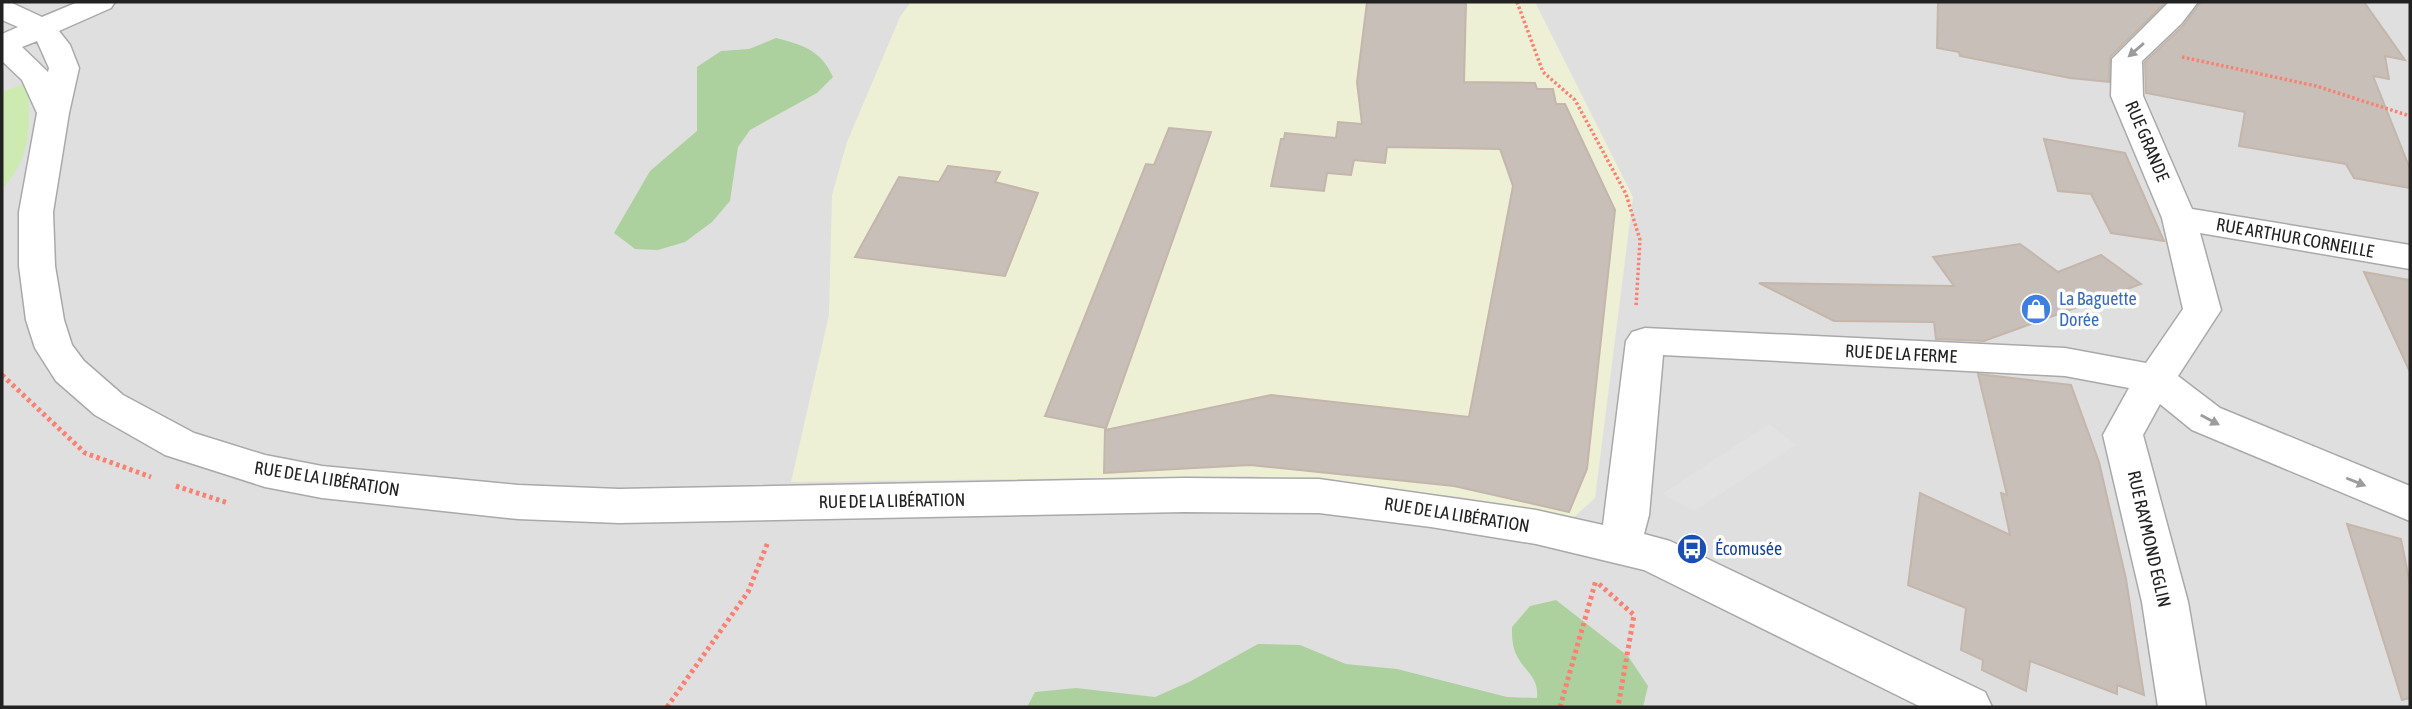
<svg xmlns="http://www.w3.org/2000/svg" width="2412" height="709" font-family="'Asap Condensed',sans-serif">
<rect width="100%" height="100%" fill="#f2efe9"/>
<!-- residential -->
<path fill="#e0dfdf" d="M 2,2 L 2410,2 L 2410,707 L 2,707 Z"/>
<!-- farmland -->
<path fill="#eef0d5" d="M 911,2 L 1535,2 L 1633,197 L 1595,498 L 1574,517 L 1460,497 L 1252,476 L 791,482 L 829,315 L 832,195 L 847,142 L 900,17 Z"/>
<!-- grass -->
<path fill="#cdebb0" d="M 27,83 C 31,125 32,157 2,189 L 2,92 Z"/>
<!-- forest -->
<path fill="#add19e" d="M 776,38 C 803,45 821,50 833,77 L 817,93 L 750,130 L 738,147 L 730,201 L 712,222 L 685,242 L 658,250 L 635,249 L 614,233 L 650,171 L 697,131 L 697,67 L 721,51 L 749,49 Z
M 1556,600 L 1628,656 L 1648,686 L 1643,707 L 1027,707 L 1035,692 L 1076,688 L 1155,697 L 1191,681 L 1258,644 L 1300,645 L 1346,664 L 1397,669 L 1507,697 L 1537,698 C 1539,676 1525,673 1516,654 C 1512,645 1512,636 1512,627 L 1530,606 Z"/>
<!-- parking -->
<path fill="#e2e2e2" d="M 1769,424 L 1796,445 L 1694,511 L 1662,494 Z"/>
<!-- building -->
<path fill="#c7bfb8" stroke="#c4b6ab" stroke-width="2" d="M 1367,2 L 1466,2 L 1464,82 L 1535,83 L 1537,89 L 1553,89 L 1556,104 L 1565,104 L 1615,210 L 1587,469 L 1569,512 L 1454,486 L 1250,465 L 1104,473 L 1105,430 L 1271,395 L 1469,417 L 1513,186 L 1500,149 L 1387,147 L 1385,163 L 1354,160 L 1351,175 L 1327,173 L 1324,191 L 1271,186 L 1281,139 L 1284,139 L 1285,133 L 1336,138 L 1338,122 L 1362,124 L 1357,82 Z
M 1938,2 L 2166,2 L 2110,57 L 2109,82 L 2070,78 L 1960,56 L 1959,52 L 1937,48 Z
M 2201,2 L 2364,2 L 2405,60 L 2385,56 L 2389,79 L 2373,76 L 2410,169 L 2410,188 L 2354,178 L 2346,164 L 2239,146 L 2245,112 L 2146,93 L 2145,62 L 2183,26 Z
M 1169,128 L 1211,132 L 1106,428 L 1045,416 L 1146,164 L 1154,165 Z
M 2044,139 L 2125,153 L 2164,241 L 2111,233 L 2091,194 L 2058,191 Z
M 948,166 L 1000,172 L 995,182 L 1038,193 L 1005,276 L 855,257 L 899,177 L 939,182 Z
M 2020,244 L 2058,272 L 2101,255 L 2141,284 L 1984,341 L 1936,339 L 1934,322 L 1834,321 L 1759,283 L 1954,286 L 1933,257 Z
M 2364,272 L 2410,280 L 2410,372 Z
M 1978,374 L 2071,385 L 2099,462 L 2126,579 L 2144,695 L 2117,685 L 2117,694 L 2030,661 L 2026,691 L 1982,670 L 1983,660 L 1961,650 L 1966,608 L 1908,585 L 1920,493 L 2010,535 L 2001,493 L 2007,495 Z
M 2347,524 L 2401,539 L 2410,584 L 2410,698 L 2402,700 Z"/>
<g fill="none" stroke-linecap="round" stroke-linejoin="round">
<!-- street casing -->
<g stroke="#a9a9a9" stroke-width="3">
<path id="street" d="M 2,2 L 12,3 L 42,17 L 78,2 L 115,2 L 111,8 L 59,31 L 70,45 L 79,68 L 69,113 L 53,212 L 55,266 L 64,320 L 72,345 L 84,361 L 123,395 L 194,433 L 265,455 L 322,466 L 518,485 L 619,489 L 1184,478 L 1319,479 L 1536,510 L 1603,525 L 1626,341 L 1632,332 L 1645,328 L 2065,348 L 2146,363 L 2183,309 L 2162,218 L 2111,96 L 2112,59 L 2169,2 L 2198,2 L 2181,24 L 2142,61 L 2143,96 L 2192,209 L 2410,245 L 2410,269 L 2200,233 L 2221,310 L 2178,376 L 2220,408 L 2410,486 L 2410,521 L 2192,430 L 2160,404 L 2143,435 L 2188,602 L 2206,707 L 2158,707 L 2142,602 L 2103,435 L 2129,388 L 2065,376 L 1663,355 L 1649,515 L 1644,534 L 1670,541 L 1985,692 L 1992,707 L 1921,707 L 1644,570 L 1536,544 L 1431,527 L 1319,513 L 1184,512 L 619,523 L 518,519 L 322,498 L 265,487 L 165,455 L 95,415 L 56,381 L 35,348 L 26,320 L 19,266 L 19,212 L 37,113 L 22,80 L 2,61 L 2,34 L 18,27 L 2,20 ZM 37,41 L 49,68 L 48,72 L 22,47 Z"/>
</g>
<!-- path-far1 -->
<path stroke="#fa8072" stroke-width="3.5" stroke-dasharray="2.5 2.5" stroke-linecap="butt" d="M 1517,2 L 1543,72 L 1575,100 L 1626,194 L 1640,240 L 1636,307
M 2182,57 L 2316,86 L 2410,116"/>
<!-- path -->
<path stroke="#fa8072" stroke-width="5" stroke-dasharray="3.5 3.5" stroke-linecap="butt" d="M 2,375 L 85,453 L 151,477
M 176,486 L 228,503
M 1599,584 L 1634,615 L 1618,707
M 667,707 L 748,592 L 768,542
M 1560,707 L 1596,580"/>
<!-- street -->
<use href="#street" fill="#fff" fill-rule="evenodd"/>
</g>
<!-- one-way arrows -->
<defs><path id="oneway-solid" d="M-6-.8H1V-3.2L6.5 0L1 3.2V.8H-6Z" transform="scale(1.75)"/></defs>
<g fill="#9c9c9c">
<use href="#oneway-solid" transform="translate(2136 50) rotate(139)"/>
<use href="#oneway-solid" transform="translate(2210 420) rotate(28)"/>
<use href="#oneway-solid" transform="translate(2356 482) rotate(22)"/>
</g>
<!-- icons -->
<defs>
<g id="shop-disc" transform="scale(1.575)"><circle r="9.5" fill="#3f7fe0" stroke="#fff"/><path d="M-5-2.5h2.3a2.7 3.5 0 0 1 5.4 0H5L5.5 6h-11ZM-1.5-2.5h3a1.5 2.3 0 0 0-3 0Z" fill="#fff"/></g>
<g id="bus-disc" transform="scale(1.575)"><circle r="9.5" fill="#1a4fb4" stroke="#fff"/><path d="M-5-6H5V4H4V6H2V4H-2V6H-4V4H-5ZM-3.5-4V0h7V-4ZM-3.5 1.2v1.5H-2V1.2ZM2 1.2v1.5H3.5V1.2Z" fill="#fff"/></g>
</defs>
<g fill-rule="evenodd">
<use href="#shop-disc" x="2036" y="309"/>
<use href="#bus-disc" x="1692" y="549"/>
</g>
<g text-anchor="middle" stroke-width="7" stroke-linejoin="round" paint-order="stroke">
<!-- street labels -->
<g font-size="18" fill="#222" stroke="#fff">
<text transform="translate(2147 141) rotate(67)" y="6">RUE GRANDE</text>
<text transform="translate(2295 238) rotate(10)" y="6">RUE ARTHUR CORNEILLE</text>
<text transform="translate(1901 354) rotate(3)" y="6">RUE DE LA FERME</text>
<text transform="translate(327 479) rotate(9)" y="6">RUE DE LA LIBÉRATION</text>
<text transform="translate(892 501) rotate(-1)" y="6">RUE DE LA LIBÉRATION</text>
<text transform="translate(1457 515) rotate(9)" y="6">RUE DE LA LIBÉRATION</text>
<text transform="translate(2149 539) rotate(77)" y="6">RUE RAYMOND EGLIN</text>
</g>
<!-- shop labels -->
<g font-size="18" fill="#366cbe" stroke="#fff" text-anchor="start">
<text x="2059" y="305">La Baguette<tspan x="2059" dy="21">Dorée</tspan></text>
</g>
<!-- transit labels -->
<g font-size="18" fill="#164399" stroke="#fff" text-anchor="start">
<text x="1715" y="555">Écomusée</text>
</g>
</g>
<!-- border -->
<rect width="2412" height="709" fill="none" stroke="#222222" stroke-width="7"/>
</svg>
